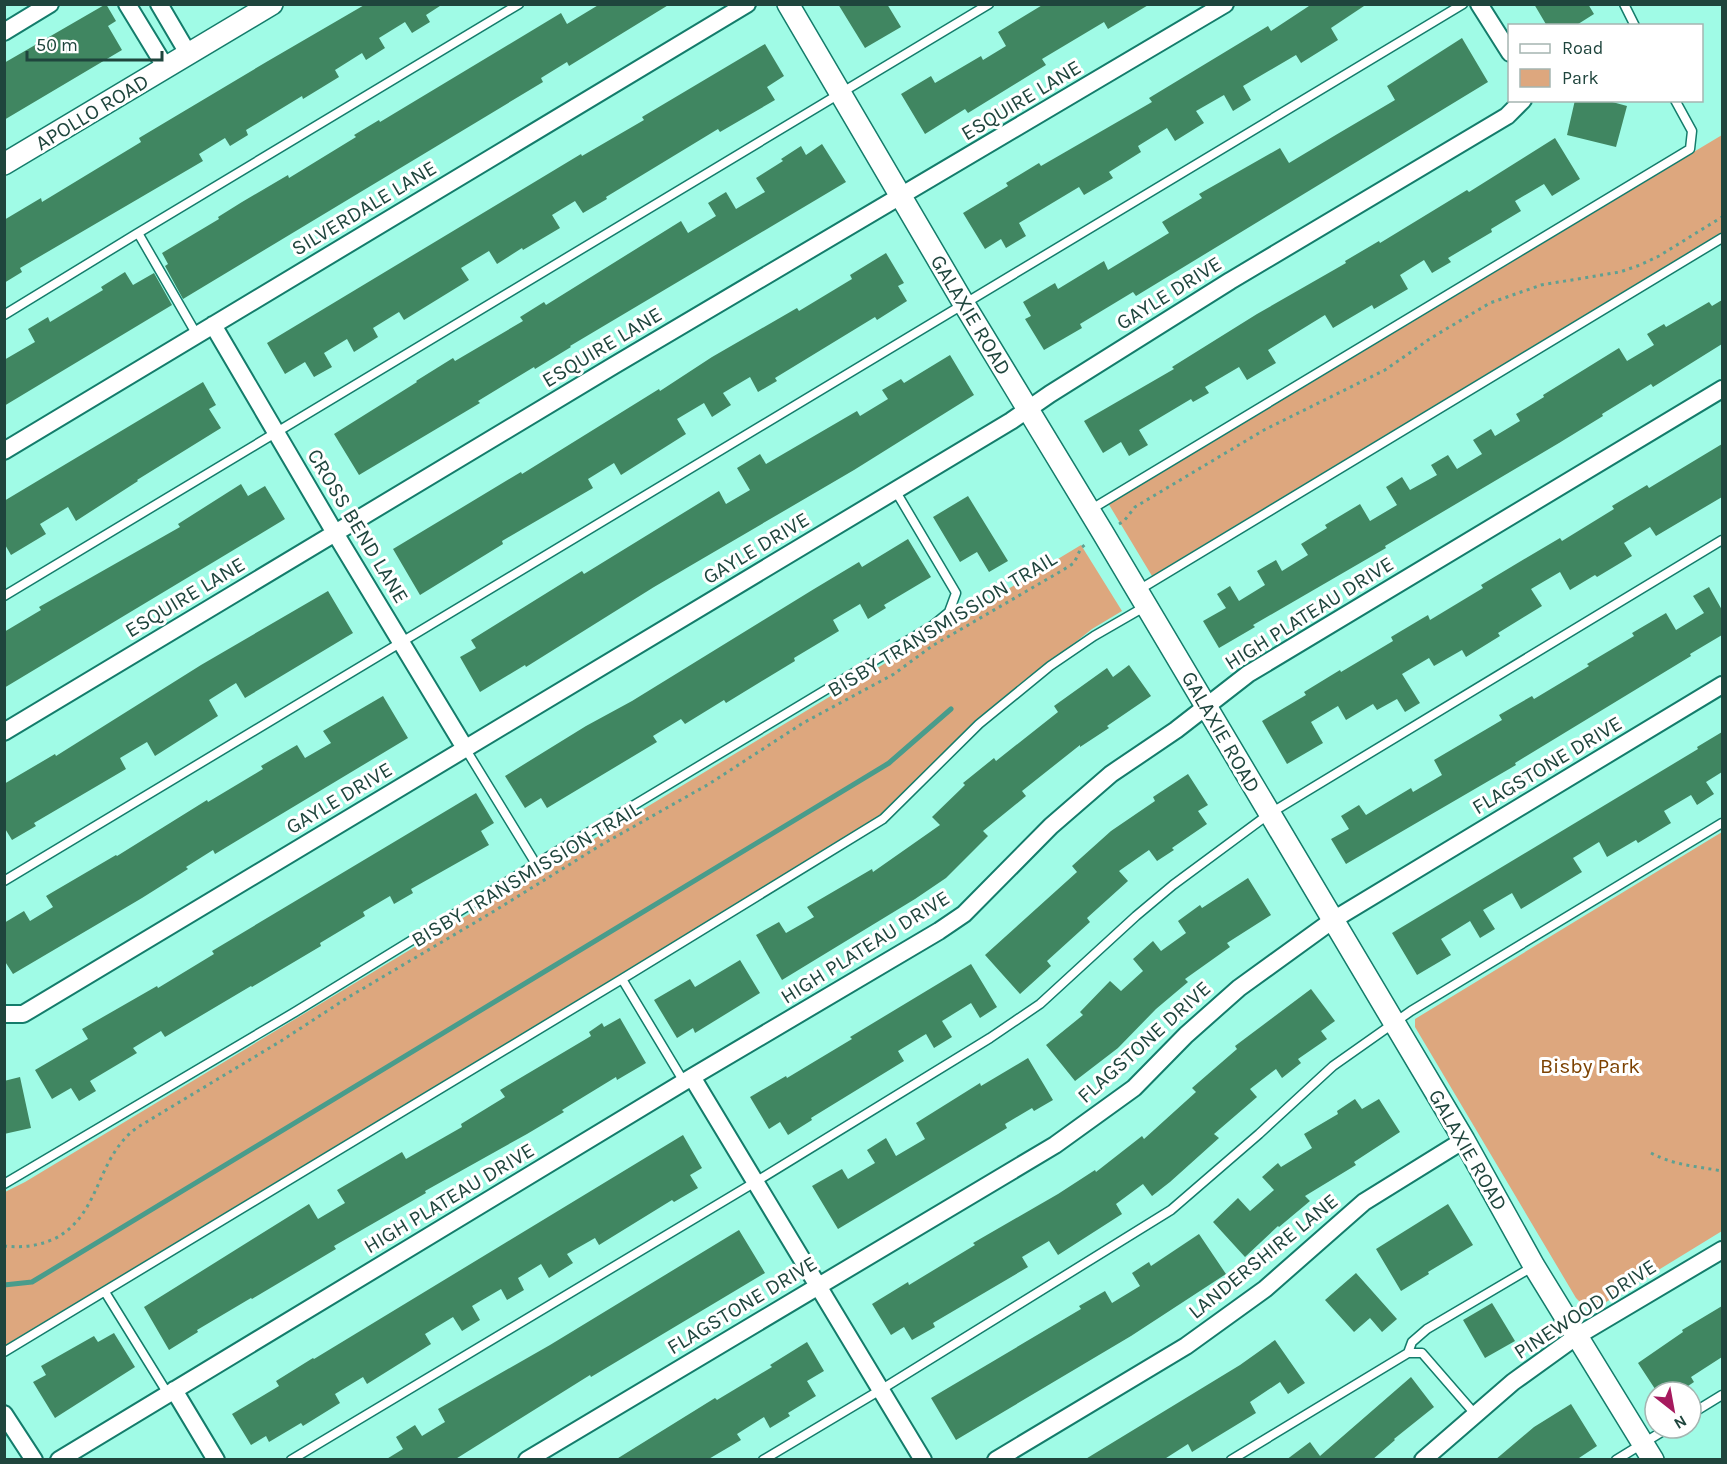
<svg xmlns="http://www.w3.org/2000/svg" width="1727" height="1464" font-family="Karla,sans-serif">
<rect width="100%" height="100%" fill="#a0fbe6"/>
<!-- green -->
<path fill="#dda77e" d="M 1722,135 L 1722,233 L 1152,576 L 1108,503 Z
M 1081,545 L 1122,611 L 1092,629 L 974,723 L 880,820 L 5,1346 L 5,1192 L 25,1182 Z
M 1722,832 L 1722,1231 L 1598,1307 L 1585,1307 L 1576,1298 L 1415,1027 L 1415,1019 Z"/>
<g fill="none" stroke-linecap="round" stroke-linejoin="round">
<!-- stream -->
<path stroke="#499c8b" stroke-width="5" d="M 4,1285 L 32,1282 L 889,763 L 951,709"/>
</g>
<!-- building -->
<path fill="#408661" d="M 106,4 L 116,21 L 108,26 L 122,50 L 4,120 L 4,63 Z
M 366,4 L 443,4 L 426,15 L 430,22 L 412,33 L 405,22 L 379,38 L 385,48 L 366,60 L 362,53 L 335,70 L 339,77 L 303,99 L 302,96 L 246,130 L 248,135 L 230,146 L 225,138 L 199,154 L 203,161 L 20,268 L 22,272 L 4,283 L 4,220 L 41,198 L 42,202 L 141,142 L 139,138 L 268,61 Z
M 600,4 L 670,4 L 569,66 L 567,62 L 541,78 L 543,82 L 183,299 L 165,266 L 168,264 L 162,253 L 219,219 L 218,217 L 242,202 L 288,175 L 289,178 L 356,137 L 354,135 L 379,120 L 380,122 L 561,13 L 567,24 Z
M 838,4 L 887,4 L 901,27 L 865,48 Z
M 1044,4 L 1150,4 L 1108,29 L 1104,22 L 1042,59 L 1046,65 L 968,113 L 965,109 L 925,134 L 901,94 L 931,76 L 935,83 L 981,56 L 983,60 L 1006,46 L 998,32 Z
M 1312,4 L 1367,4 L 1331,28 L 1338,40 L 1301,63 L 1296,55 L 1243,86 L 1251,100 L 1233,111 L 1224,95 L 1196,111 L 1204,123 L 1175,141 L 1167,128 L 1138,146 L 1141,152 L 1109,172 L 1113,178 L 1084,195 L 1079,187 L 1019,223 L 1026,236 L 1006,248 L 1001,239 L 985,249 L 963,213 L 1008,186 L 1006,183 L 1039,163 L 1041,166 L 1152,102 L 1149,98 L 1268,26 L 1271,31 Z
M 1534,4 L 1588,4 L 1594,14 L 1575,26 L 1547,26 Z
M 1462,38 L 1488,82 L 1136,296 L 1133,292 L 1080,324 L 1082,328 L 1044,350 L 1025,319 L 1031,316 L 1023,302 L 1055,283 L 1058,289 L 1104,261 L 1108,270 L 1169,233 L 1162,222 L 1202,198 L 1199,194 L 1280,148 L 1289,163 L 1334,136 L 1395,100 L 1387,86 Z
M 765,44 L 784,76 L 767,87 L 775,100 L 720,132 L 718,129 L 606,197 L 607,199 L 583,213 L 575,201 L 552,215 L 560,228 L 523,250 L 522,248 L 497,264 L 489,251 L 461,268 L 469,280 L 404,320 L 399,312 L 373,328 L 378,337 L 354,352 L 347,339 L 324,353 L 332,367 L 314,377 L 305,362 L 285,374 L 267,343 L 581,154 L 582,156 L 644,120 L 642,117 Z
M 1575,100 L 1605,100 L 1627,106 L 1616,147 L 1567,135 Z
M 1555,138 L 1580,179 L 1552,196 L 1544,184 L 1515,201 L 1521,211 L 1491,229 L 1492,232 L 1448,258 L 1451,262 L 1432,273 L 1424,260 L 1400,275 L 1408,289 L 1374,309 L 1372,305 L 1333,328 L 1325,315 L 1268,350 L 1276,363 L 1247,380 L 1239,367 L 1205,387 L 1209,393 L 1193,402 L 1191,399 L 1139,430 L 1148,445 L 1129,456 L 1121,442 L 1103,453 L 1084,421 L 1174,369 L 1172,367 L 1257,314 L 1346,263 L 1345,261 L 1379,241 L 1380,243 L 1467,190 L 1469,192 Z
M 822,144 L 846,182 L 570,346 L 571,347 L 535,369 L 534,367 L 478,401 L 480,403 L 359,475 L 334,434 L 417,382 L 416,381 L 453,358 L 455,361 L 523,321 L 520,317 L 544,302 L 546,305 L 681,221 L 688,233 L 716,216 L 708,203 L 726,192 L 736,209 L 765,192 L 756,178 L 783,161 L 781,159 L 801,146 L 806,155 Z
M 886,253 L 904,283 L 898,286 L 907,301 L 877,320 L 875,317 L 775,378 L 777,381 L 758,392 L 750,377 L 723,393 L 731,405 L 712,417 L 704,403 L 677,419 L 686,434 L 621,475 L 614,463 L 588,479 L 593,488 L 502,541 L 503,544 L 420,595 L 393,549 L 521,472 L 522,474 L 659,389 L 660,391 L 712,357 L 797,308 L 799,311 L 852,279 L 850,275 Z
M 125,272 L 133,285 L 154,273 L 172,305 L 4,406 L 4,360 L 35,342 L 28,329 L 48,317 L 50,322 L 103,290 L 101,287 Z
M 1722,300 L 1722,344 L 1653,387 L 1651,384 L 1602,414 L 1603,416 L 1559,443 L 1385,546 L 1386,548 L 1253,625 L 1255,627 L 1219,648 L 1203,621 L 1226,608 L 1217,594 L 1230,586 L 1239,601 L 1265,585 L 1257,571 L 1276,560 L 1282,571 L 1308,555 L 1301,544 L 1327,528 L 1325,525 L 1360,504 L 1370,521 L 1397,505 L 1386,487 L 1402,477 L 1410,490 L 1437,475 L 1431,465 L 1448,455 L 1457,469 L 1482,454 L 1473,440 L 1491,429 L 1495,436 L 1520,421 L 1516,414 L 1544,397 L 1543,395 L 1619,348 L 1627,361 L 1654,345 L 1647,334 L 1664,324 L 1666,327 L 1709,302 L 1712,306 Z
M 950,355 L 974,395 L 854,470 L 654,587 L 526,667 L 525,665 L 480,692 L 460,657 L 476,648 L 471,640 L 582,571 L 584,574 L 719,491 L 726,504 L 750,490 L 737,468 L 760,454 L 766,464 L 857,411 L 860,416 L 888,399 L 882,390 L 901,379 L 904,383 Z
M 203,382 L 216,405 L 209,409 L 221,428 L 137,480 L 138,481 L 76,521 L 68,507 L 40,524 L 46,534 L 11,555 L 4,543 L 4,501 Z
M 1722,444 L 1722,497 L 1656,536 L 1650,527 L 1624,543 L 1632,556 L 1597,577 L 1595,575 L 1570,590 L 1560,572 L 1531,589 L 1542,606 L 1498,633 L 1500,636 L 1466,657 L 1462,650 L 1434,666 L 1429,658 L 1402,674 L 1420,703 L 1405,712 L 1397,699 L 1377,710 L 1373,704 L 1346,720 L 1338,706 L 1311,722 L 1323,743 L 1287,764 L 1262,721 L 1306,695 L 1304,692 L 1340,670 L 1341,672 L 1393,641 L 1391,637 L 1428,615 L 1430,620 L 1483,588 L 1481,585 L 1516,564 L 1560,538 L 1562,541 L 1614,509 L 1612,506 L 1647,485 L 1649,488 Z
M 241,484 L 248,496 L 265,486 L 285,519 L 4,688 L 4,632 L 41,610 L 39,607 L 180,527 L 178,524 Z
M 968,496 L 1008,561 L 989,572 L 977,552 L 960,562 L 933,517 Z
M 908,539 L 931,577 L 884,605 L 886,608 L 868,619 L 860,604 L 833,620 L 839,631 L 794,658 L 795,661 L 726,703 L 724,700 L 685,724 L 681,719 L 653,736 L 657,742 L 547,808 L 541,798 L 525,808 L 505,776 L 586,726 L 632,701 L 814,589 L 859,562 L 862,567 Z
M 1709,587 L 1722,610 L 1722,635 L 1690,654 L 1691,656 L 1515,763 L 1516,765 L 1346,864 L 1331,839 L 1349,829 L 1341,816 L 1359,805 L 1366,815 L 1411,788 L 1413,792 L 1442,775 L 1434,760 L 1502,720 L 1499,715 L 1532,696 L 1534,699 L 1589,666 L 1587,664 L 1634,636 L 1632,633 L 1666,613 L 1676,630 L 1704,613 L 1693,596 Z
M 328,591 L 353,633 L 245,698 L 236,683 L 209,700 L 218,716 L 155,756 L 147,742 L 120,758 L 126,769 L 34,823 L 36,826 L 12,840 L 4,827 L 4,784 L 55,754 L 56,756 L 201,665 Z
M 1129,665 L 1151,696 L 1107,726 L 1109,728 L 1080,747 L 1080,745 L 1022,791 L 1026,796 L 983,831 L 988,836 L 946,878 L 915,899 L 782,980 L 756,935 L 779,922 L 786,933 L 814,917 L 807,907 L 872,869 L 873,872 L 940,825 L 932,817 L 965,785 L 963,783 L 994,758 L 996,761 L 1058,712 L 1054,706 L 1107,668 L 1113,677 Z
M 383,696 L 408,738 L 215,854 L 213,850 L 186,867 L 188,869 L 142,898 L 13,974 L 4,960 L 4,923 L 24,911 L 30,921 L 53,907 L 46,896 L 116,855 L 117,856 L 207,800 L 208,802 L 263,769 L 261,766 L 297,745 L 305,758 L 331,743 L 323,731 Z
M 1722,732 L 1722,772 L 1706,782 L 1714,794 L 1697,805 L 1691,795 L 1664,811 L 1671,823 L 1638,843 L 1636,840 L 1607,857 L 1599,842 L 1573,858 L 1582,872 L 1521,909 L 1512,893 L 1483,910 L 1495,929 L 1480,938 L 1470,921 L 1441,939 L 1451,955 L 1417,975 L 1392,933 L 1698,749 L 1697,747 Z
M 1188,774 L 1208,805 L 1198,811 L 1207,824 L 1172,848 L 1174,850 L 1157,861 L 1149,850 L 1119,871 L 1128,881 L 1087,918 L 1090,922 L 1047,961 L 1051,966 L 1020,994 L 985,955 L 1077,872 L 1072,866 L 1111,831 L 1155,801 L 1153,797 Z
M 476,793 L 494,823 L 481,831 L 489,845 L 411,889 L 413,893 L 394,904 L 390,896 L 363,912 L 365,916 L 320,943 L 321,946 L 252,987 L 251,986 L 165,1037 L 161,1031 L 133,1048 L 137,1053 L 90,1081 L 96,1091 L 79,1101 L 71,1088 L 52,1099 L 35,1070 L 88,1039 L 82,1029 L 157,986 L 158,988 L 214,954 L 212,951 Z
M 1248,878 L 1271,915 L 1227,943 L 1230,947 L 1185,979 L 1188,982 L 1156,1009 L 1118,1048 L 1075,1081 L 1046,1045 L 1083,1015 L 1080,1012 L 1110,981 L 1121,991 L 1143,971 L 1133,959 L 1153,941 L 1161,951 L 1186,933 L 1178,921 L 1200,905 L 1202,908 Z
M 740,960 L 760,993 L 695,1033 L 693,1028 L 677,1038 L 654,1000 L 690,979 L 695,987 Z
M 971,964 L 997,1007 L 980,1018 L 971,1003 L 942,1021 L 952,1037 L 934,1048 L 926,1034 L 898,1051 L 904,1061 L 811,1118 L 812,1120 L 788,1135 L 780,1122 L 769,1129 L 750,1097 L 786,1076 L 787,1078 L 852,1039 L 850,1037 Z
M 1311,989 L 1335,1021 L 1321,1031 L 1327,1039 L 1298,1059 L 1301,1063 L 1282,1078 L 1276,1069 L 1250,1089 L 1257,1097 L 1214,1134 L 1219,1138 L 1170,1182 L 1152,1196 L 1143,1184 L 1116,1204 L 1122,1214 L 1058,1255 L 1049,1241 L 1022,1257 L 1028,1267 L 933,1323 L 935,1327 L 912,1340 L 904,1327 L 891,1335 L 872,1304 L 908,1282 L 909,1285 L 975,1245 L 973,1243 L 1058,1194 L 1095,1170 L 1096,1172 L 1142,1136 L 1144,1139 L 1196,1092 L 1192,1088 L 1237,1049 L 1235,1046 Z
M 620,1018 L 646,1063 L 617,1080 L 616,1077 L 562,1110 L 564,1112 L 527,1134 L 425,1191 L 426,1193 L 334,1246 L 336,1249 L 252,1299 L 251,1298 L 197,1330 L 198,1332 L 169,1350 L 144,1307 L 309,1204 L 318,1219 L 345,1203 L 337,1190 L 402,1152 L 406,1159 L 462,1127 L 461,1124 L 505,1097 L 500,1090 L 591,1036 L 589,1032 L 602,1023 L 604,1027 Z
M 1028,1058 L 1053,1100 L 1034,1111 L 1032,1108 L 1005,1124 L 1007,1128 L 838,1229 L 812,1186 L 842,1169 L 848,1179 L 875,1163 L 867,1150 L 886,1138 L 896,1156 L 925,1139 L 916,1123 L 980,1083 L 981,1086 Z
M 20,1077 L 31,1128 L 4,1134 L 4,1081 Z
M 1355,1099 L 1362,1109 L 1379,1099 L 1400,1132 L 1354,1162 L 1356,1165 L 1305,1196 L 1310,1201 L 1279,1227 L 1278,1226 L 1245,1257 L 1213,1222 L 1238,1198 L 1250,1211 L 1274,1190 L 1262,1177 L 1278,1163 L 1281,1167 L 1312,1148 L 1304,1134 L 1338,1114 L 1337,1111 Z
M 683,1135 L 702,1168 L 690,1175 L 698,1188 L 674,1202 L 672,1200 L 599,1245 L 595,1238 L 567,1254 L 573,1263 L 549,1278 L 541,1264 L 518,1278 L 524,1290 L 507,1300 L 501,1289 L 472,1306 L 480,1320 L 462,1331 L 453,1317 L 425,1334 L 431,1344 L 367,1384 L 363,1377 L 335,1394 L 340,1403 L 303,1426 L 301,1423 L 269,1442 L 266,1436 L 251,1445 L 232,1414 L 279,1386 L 276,1381 L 313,1358 L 314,1359 Z
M 1448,1204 L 1473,1245 L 1428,1272 L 1429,1274 L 1401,1291 L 1376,1249 Z
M 739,1230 L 765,1273 L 591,1377 L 590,1375 L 454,1460 L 385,1460 L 403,1449 L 396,1437 L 415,1425 L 422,1436 L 445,1422 L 438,1409 L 550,1345 Z
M 1199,1234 L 1226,1274 L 1131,1336 L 956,1440 L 931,1398 L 1081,1309 L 1079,1306 L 1105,1291 L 1112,1303 L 1140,1286 L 1132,1273 L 1149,1262 L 1151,1266 Z
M 1356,1273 L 1397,1319 L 1382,1332 L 1370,1318 L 1354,1332 L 1325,1300 Z
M 1492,1303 L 1515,1341 L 1485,1358 L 1463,1320 Z
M 1722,1306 L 1722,1357 L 1691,1377 L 1694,1382 L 1679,1392 L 1657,1392 L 1638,1363 L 1683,1332 L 1682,1330 Z
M 114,1333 L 135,1367 L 55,1418 L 33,1382 L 46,1375 L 41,1366 L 94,1336 L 98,1342 Z
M 1275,1340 L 1305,1383 L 1288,1394 L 1280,1382 L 1250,1402 L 1256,1413 L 1192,1452 L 1188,1444 L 1163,1460 L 1084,1460 L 1240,1365 Z
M 807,1342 L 824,1371 L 807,1381 L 816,1396 L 788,1413 L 790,1416 L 770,1428 L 764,1417 L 737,1434 L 741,1440 L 707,1460 L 615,1460 L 715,1398 L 717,1400 L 772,1367 L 770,1365 Z
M 1411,1377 L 1434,1407 L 1394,1439 L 1395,1440 L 1372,1460 L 1286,1460 L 1310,1442 L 1320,1456 Z
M 1571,1404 L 1597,1446 L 1576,1460 L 1495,1460 L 1534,1427 Z"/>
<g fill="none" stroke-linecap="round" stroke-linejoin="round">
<!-- service casing -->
<g stroke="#147c6b" stroke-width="11">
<path id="service" d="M 1624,4 L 1635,26
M 4,315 L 138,233
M 197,335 L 138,233 L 519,4
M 1090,510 L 1690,149 L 1692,131 L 1675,100
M 1137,591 L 1722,238
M 4,596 L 989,4
M 465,748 L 536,864 L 932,626 L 949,612 L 956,593 L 895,490
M 4,881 L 1463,4
M 622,979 L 684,1082
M 4,1184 L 295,1012 L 536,864
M 105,1292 L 168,1394
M 4,1352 L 622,979 L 883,819 L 979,724 L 1050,666 L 1094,636 L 1146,606
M 1408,1353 L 1412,1342 L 1427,1329 L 1534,1266
M 1691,1414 L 1722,1395
M 291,1460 L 757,1181 L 990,1038 L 1040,1004 L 1136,916 L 1173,885 L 1269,814 L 1722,540
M 763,1460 L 882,1389 L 1171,1210 L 1259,1134 L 1333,1066 L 1411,1011 L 1722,823
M 1231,1460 L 1408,1353 L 1422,1353 L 1475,1414
M 1616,1460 L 1668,1428"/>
</g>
<!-- minor casing -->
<g stroke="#147c6b" stroke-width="20">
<path id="minor" d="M 127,4 L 166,68
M 159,4 L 189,55
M 1479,4 L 1510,53
M 4,32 L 50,4
M 213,325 L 335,533 L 465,748
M 4,451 L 747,4
M 4,732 L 613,366 L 1225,4
M 4,1014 L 23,1014 L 1011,421 L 1050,394 L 1230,281 L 1507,116 L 1523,100
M 692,1077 L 923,1460
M 174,1390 L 216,1460
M 4,1414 L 34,1460
M 59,1460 L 692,1077 L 939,931 L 964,914 L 1051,826 L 1111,774 L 1176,730 L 1248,674 L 1722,389
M 527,1460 L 1055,1145 L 1134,1088 L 1186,1035 L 1239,988 L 1333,920 L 1722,685
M 996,1460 L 1186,1346 L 1265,1289 L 1364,1202 L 1464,1140
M 1423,1460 L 1513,1382 L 1577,1336 L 1722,1250"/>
</g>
<!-- tertiary casing -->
<g stroke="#147c6b" stroke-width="24">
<path id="tertiary" d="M 788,4 L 964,304 L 1103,533 L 1464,1140 L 1534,1266 L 1653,1460
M 4,164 L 272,4"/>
</g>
<!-- path -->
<path stroke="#5fa091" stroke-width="3" stroke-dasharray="3 4.5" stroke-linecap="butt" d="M 1119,524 L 1124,521 L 1135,507 L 1264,430 L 1385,370 L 1431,338 L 1490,303 L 1541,285 L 1620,272 L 1640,265 L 1659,256 L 1722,217
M 1651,1153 C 1676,1166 1696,1166 1722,1171
M 4,1246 C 22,1248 38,1246 54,1239 C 102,1215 95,1157 138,1127 L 281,1041 L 347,998 L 491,913 L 601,845 L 709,784 L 803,723 L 894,674 L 932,646 L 1063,570 L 1074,563 L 1081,548 L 1087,543"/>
<!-- service -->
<use href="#service" stroke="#fff" stroke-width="8"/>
<!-- minor -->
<use href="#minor" stroke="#fff" stroke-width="16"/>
<!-- tertiary -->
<use href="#tertiary" stroke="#fff" stroke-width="21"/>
</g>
<g text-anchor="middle" stroke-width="6" stroke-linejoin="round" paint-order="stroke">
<!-- street labels -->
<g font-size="21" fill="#1f453d" stroke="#fff">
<text transform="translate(1021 100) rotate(-31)" y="7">ESQUIRE LANE</text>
<text transform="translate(92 112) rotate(-31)" y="7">APOLLO ROAD</text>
<text transform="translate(364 208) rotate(-31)" y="7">SILVERDALE LANE</text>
<text transform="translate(1169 293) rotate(-32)" y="7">GAYLE DRIVE</text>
<text transform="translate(971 315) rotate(59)" y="7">GALAXIE ROAD</text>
<text transform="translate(602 347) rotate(-31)" y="7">ESQUIRE LANE</text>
<text transform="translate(358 526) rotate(59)" y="7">CROSS BEND LANE</text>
<text transform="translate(756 548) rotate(-31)" y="7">GAYLE DRIVE</text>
<text transform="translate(185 597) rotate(-31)" y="7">ESQUIRE LANE</text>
<text transform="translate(1309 613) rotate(-32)" y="7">HIGH PLATEAU DRIVE</text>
<text transform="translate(942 624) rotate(-31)" y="7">BISBY TRANSMISSION TRAIL</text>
<text transform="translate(1221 732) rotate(60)" y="7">GALAXIE ROAD</text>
<text transform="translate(1547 765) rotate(-31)" y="7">FLAGSTONE DRIVE</text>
<text transform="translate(339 798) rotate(-31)" y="7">GAYLE DRIVE</text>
<text transform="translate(526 874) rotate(-31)" y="7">BISBY TRANSMISSION TRAIL</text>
<text transform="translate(865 947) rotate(-32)" y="7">HIGH PLATEAU DRIVE</text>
<text transform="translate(1144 1042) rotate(-42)" y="7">FLAGSTONE DRIVE</text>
<text transform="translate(1468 1150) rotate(60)" y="7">GALAXIE ROAD</text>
<text transform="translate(449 1198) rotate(-31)" y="7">HIGH PLATEAU DRIVE</text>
<text transform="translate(1263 1256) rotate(-39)" y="7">LANDERSHIRE LANE</text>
<text transform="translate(742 1305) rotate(-31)" y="7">FLAGSTONE DRIVE</text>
<text transform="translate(1585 1309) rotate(-33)" y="7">PINEWOOD DRIVE</text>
</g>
<!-- park labels -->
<g font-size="21" fill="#7c4202" stroke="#fff">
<text x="1590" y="1073">Bisby Park</text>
</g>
</g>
<!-- border -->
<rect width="1727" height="1464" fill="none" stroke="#1f453d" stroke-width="12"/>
<!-- legend -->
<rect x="1508" y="24" width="195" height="78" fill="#ffffff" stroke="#a5b5b1" stroke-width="1.5"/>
<rect x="1520" y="44" width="30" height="9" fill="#ffffff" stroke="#a5b5b1" stroke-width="1.5"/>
<text x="1562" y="54" font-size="18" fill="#1f453d">Road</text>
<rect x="1520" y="69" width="30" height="18" fill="#dda77e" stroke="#a5b5b1" stroke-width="1.5"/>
<text x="1562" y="84" font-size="18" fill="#1f453d">Park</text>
<!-- north arrow -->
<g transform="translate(1673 1410) rotate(149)"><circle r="28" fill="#ffffff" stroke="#a5b5b1" stroke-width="1.5"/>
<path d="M0-4.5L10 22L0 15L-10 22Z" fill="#a61a5e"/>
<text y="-9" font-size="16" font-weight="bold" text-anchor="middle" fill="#1f453d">N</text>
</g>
<!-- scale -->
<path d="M27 51v9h135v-9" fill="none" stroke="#1f453d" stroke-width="3"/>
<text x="36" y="51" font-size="18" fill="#1f453d" stroke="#ffffff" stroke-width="4.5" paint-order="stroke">50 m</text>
</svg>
